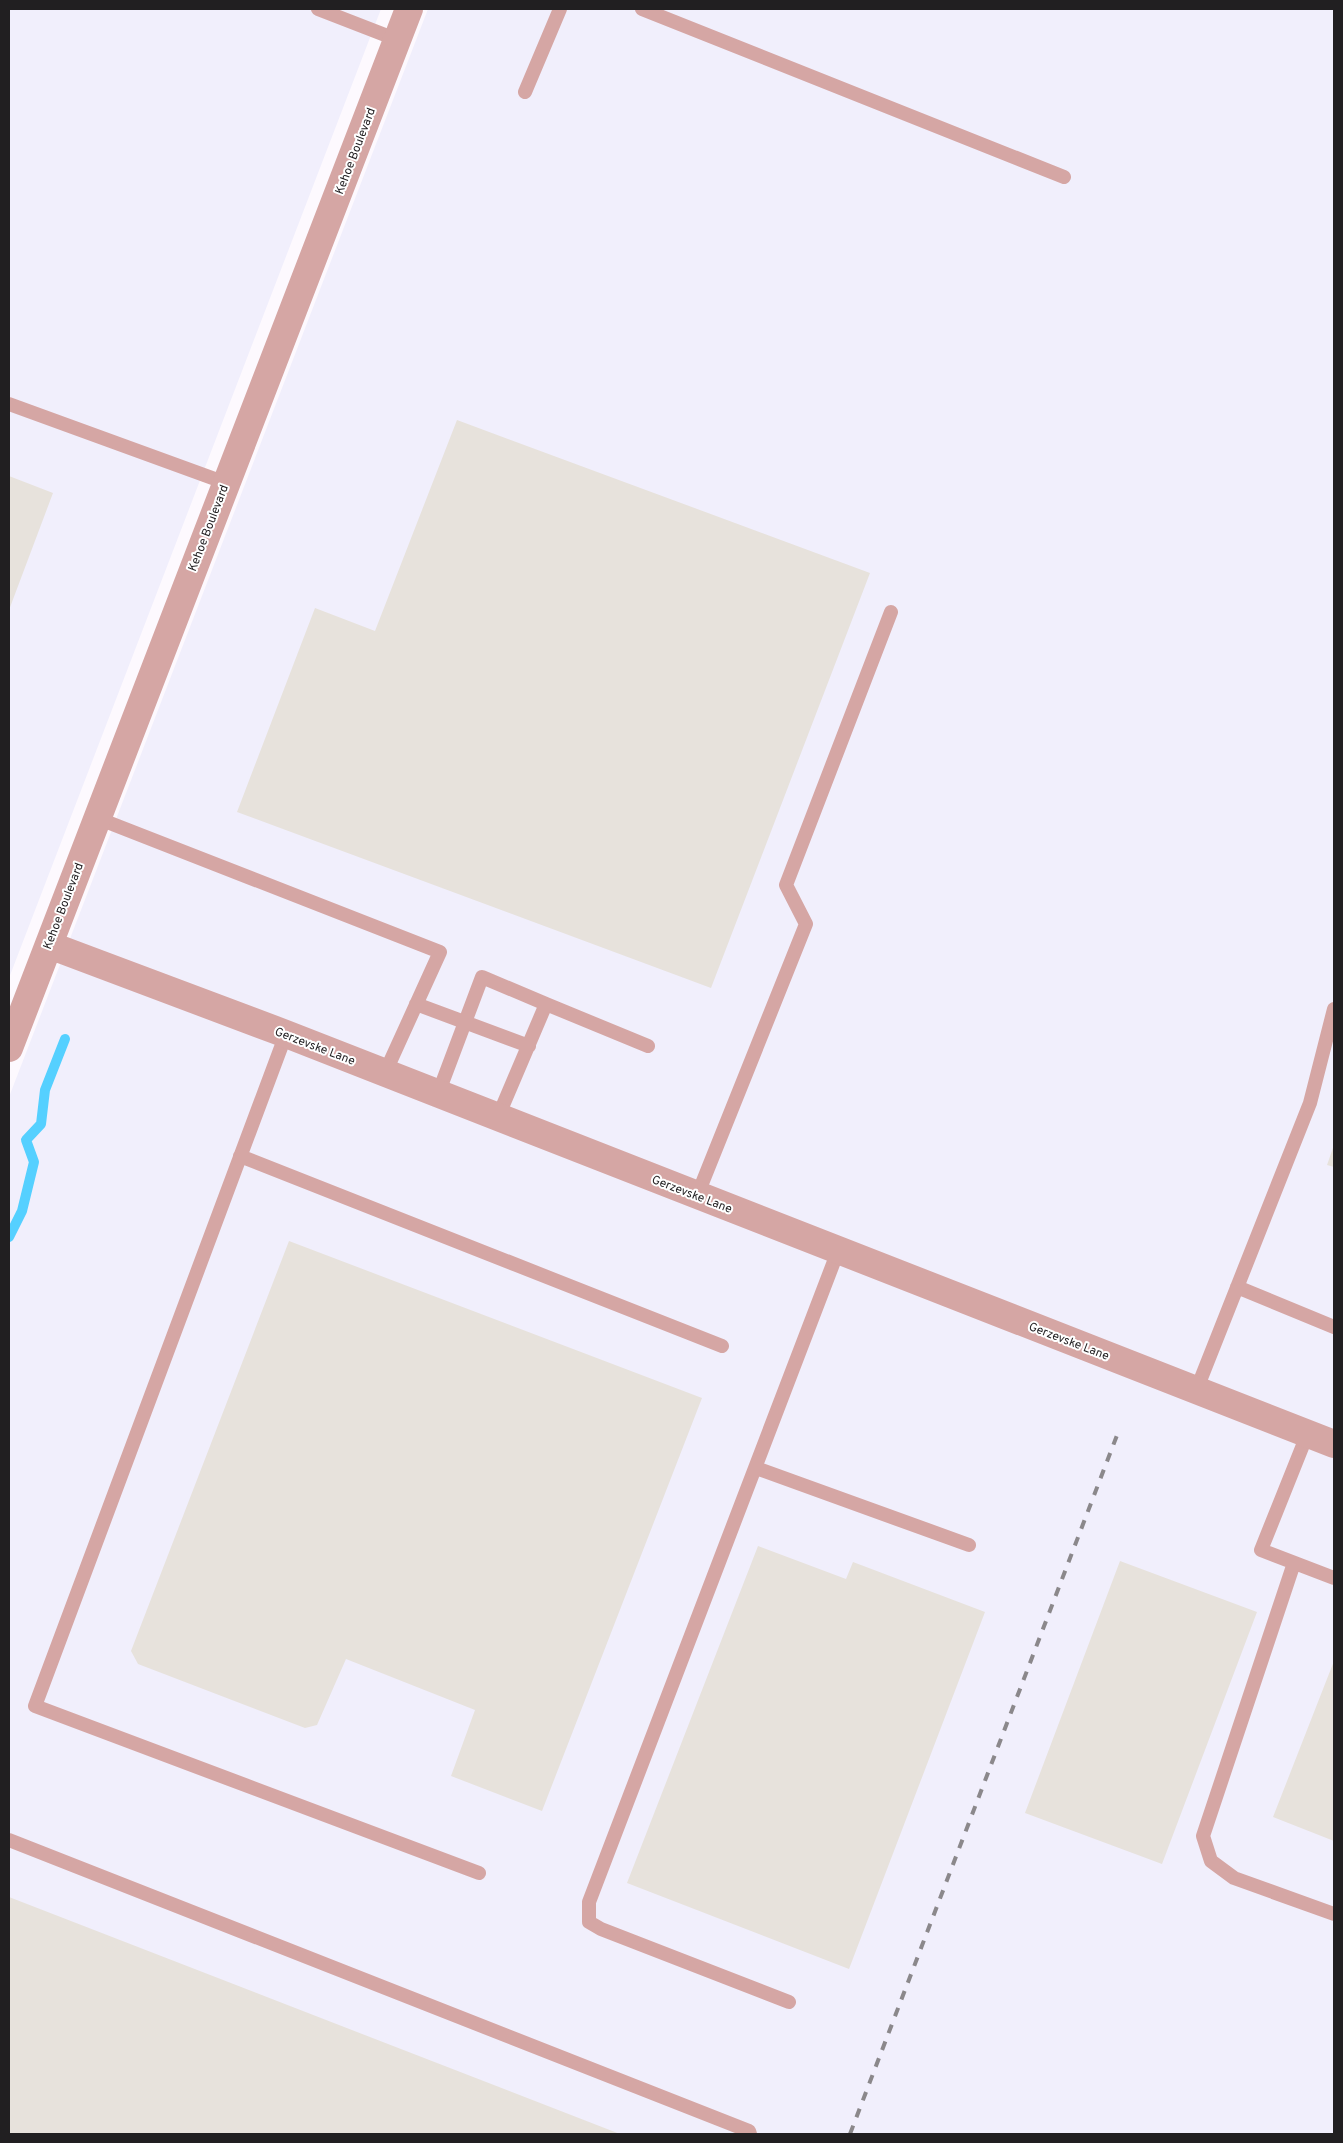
<svg xmlns="http://www.w3.org/2000/svg" width="1343" height="2143" font-family="Overpass,sans-serif">
<rect width="100%" height="100%" fill="#fdf9fe"/>
<!-- industrial -->
<path fill="#f1effc" d="M 9,9 L 381,9 L 9,978 Z
M 428,9 L 1334,9 L 1334,2134 L 9,2134 L 9,1097 Z"/>
<g fill="none" stroke-linecap="round" stroke-linejoin="round">
<!-- stream -->
<path stroke="#55d0ff" stroke-width="10" d="M 9,1237 L 22,1211 L 34,1162 L 26,1140 L 41,1124 L 45,1090 L 65,1039"/>
</g>
<!-- building -->
<path fill="#e7e2dc" d="M 457,420 L 870,573 L 711,988 L 237,812 L 315,608 L 375,631 Z
M 9,476 L 53,493 L 9,610 Z
M 1334,1145 L 1334,1167 L 1327,1165 Z
M 289,1241 L 702,1398 L 542,1811 L 451,1776 L 475,1710 L 346,1659 L 317,1725 L 305,1728 L 138,1664 L 131,1651 Z
M 758,1546 L 846,1579 L 853,1562 L 985,1612 L 849,1969 L 627,1883 Z
M 1120,1561 L 1257,1612 L 1162,1864 L 1025,1813 Z
M 1334,1661 L 1334,1841 L 1273,1817 Z
M 9,1897 L 620,2134 L 9,2134 Z"/>
<g fill="none" stroke-linecap="round" stroke-linejoin="round">
<!-- lane -->
<path stroke="#d5a6a4" stroke-width="14" d="M 318,9 L 398,40
M 642,9 L 1064,177
M 525,92 L 560,9
M 9,404 L 226,483
M 97,818 L 440,952 L 385,1073
M 416,1004 L 529,1046
M 286,1034 L 35,1706 L 479,1873
M 438,1094 L 482,977 L 546,1004
M 498,1117 L 546,1004 L 648,1046
M 240,1156 L 722,1346
M 697,1196 L 806,924 L 786,885 L 891,612
M 1237,1287 L 1334,1327
M 1196,1391 L 1310,1103 L 1334,1009
M 1307,1435 L 1261,1550 L 1334,1578
M 756,1468 L 969,1545
M 1294,1563 L 1203,1836 L 1211,1861 L 1234,1878 L 1334,1914
M 9,1840 L 749,2131 L 750,2134
M 789,2002 L 601,1929 L 589,1922 L 589,1902 L 838,1251"/>
<!-- street -->
<path stroke="#d5a6a4" stroke-width="28" d="M 49,945 L 286,1034 L 1334,1444
M 9,1048 L 409,9"/>
<!-- rail -->
<path stroke="#8b888b" stroke-width="4" stroke-dasharray="9 9" stroke-linecap="butt" d="M 850,2134 L 1119,1430"/>
</g>
<g text-anchor="middle" stroke-width="4" stroke-linejoin="round" paint-order="stroke">
<!-- street labels -->
<g font-size="12" fill="#211f21" stroke="#fff">
<text transform="translate(355 151) rotate(-69)" y="4">Kehoe Boulevard</text>
<text transform="translate(208 528) rotate(-69)" y="4">Kehoe Boulevard</text>
<text transform="translate(63 906) rotate(-69)" y="4">Kehoe Boulevard</text>
<text transform="translate(315 1046) rotate(21)" y="4">Gerzevske Lane</text>
<text transform="translate(692 1194) rotate(21)" y="4">Gerzevske Lane</text>
<text transform="translate(1069 1341) rotate(21)" y="4">Gerzevske Lane</text>
</g>
</g>
<!-- border -->
<rect width="1343" height="2143" fill="none" stroke="#211f21" stroke-width="20"/>
</svg>
